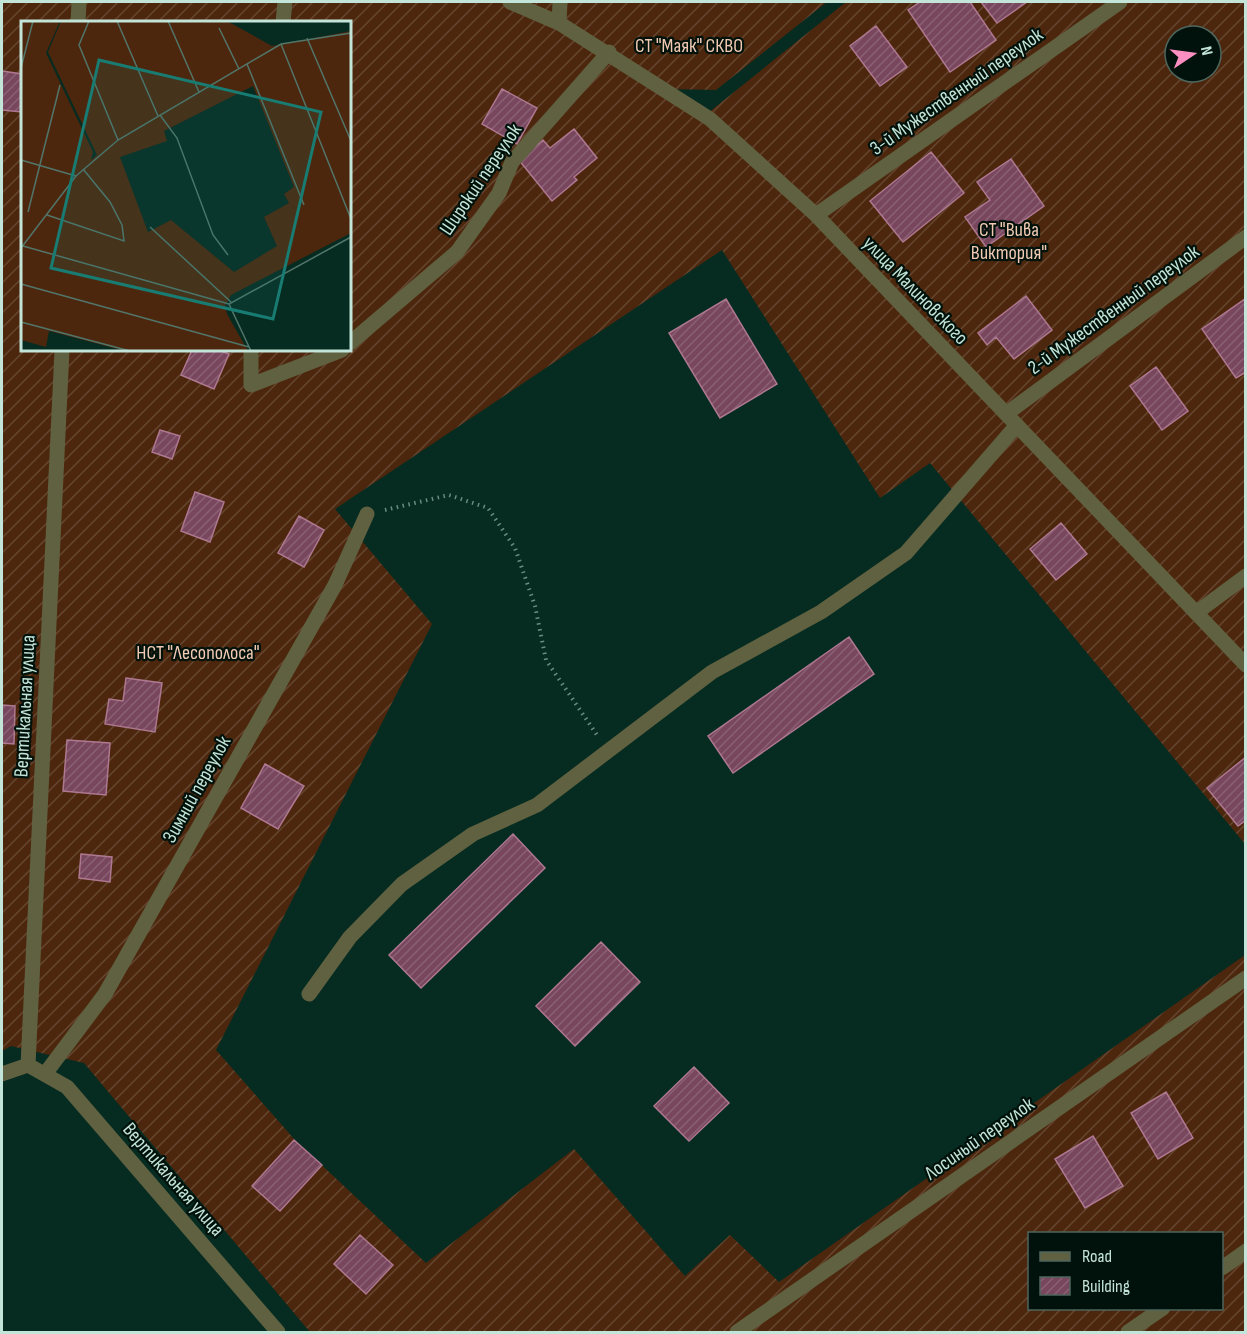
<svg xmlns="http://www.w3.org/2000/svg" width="1247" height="1334" font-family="'Sofia Sans Condensed',sans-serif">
<defs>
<pattern id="garden-furrows" width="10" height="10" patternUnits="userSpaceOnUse" patternTransform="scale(1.5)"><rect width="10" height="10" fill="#4d270d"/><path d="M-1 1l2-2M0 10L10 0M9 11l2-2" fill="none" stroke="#654630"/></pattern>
<pattern id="building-hatch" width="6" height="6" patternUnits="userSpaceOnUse" patternTransform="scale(1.5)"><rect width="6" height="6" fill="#78465d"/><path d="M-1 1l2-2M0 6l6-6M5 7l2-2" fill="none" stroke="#8a6174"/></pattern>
</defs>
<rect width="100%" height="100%" fill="#062b21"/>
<!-- garden -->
<path fill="url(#garden-furrows)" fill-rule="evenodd" d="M 2,2 L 507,2 L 559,24 L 703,117 L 846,2 L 1245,2 L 1245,844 L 930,463 L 880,498 L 722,250 L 335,509 L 432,624 L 216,1050 L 295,1140 L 426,1263 L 574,1149 L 685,1276 L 730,1235 L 779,1282 L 1245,955 L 1245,1332 L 310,1332 L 84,1063 L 11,1046 L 2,1051 ZM 22,22 L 350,22 L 350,350 L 22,350 ZM 1175,36 L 1211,36 L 1211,72 L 1175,72 ZM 1030,1234 L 1222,1234 L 1222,1308 L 1030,1308 Z
M 521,2 L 827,2 L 716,90 L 667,89 Z"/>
<!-- building -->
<path fill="url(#building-hatch)" stroke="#ae7890" stroke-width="1.5" d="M 920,2 L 970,2 L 996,40 L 950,72 L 908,10 Z
M 981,2 L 1027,2 L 997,23 Z
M 876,26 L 907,67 L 880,86 L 850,46 Z
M 2,71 L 22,74 L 22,112 L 2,110 Z
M 502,89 L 537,108 L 517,144 L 482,124 Z
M 574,129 L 597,158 L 574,177 L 577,180 L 552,201 L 519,160 L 543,140 L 550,148 Z
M 931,152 L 964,193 L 903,242 L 870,201 Z
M 1011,159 L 1044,206 L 986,247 L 965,217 L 990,200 L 977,182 Z
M 1026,296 L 1052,330 L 1014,359 L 996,337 L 987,345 L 978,333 Z
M 726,299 L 777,384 L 720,418 L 669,333 Z
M 1245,299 L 1246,372 L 1236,378 L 1202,329 Z
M 192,350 L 218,350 L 229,354 L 214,389 L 181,375 Z
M 1156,367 L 1188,411 L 1162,430 L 1130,386 Z
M 160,430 L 180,436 L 172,459 L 152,452 Z
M 195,492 L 224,502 L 210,542 L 181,531 Z
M 299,516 L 324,530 L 304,567 L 278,553 Z
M 1061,523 L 1087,554 L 1056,580 L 1030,549 Z
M 849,637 L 874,674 L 733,773 L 708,736 Z
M 126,678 L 162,683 L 155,732 L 105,724 L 109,699 L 123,701 Z
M 2,705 L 15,706 L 14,744 L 2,743 Z
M 67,740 L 110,743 L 106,795 L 63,791 Z
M 1246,757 L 1246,820 L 1238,826 L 1207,788 Z
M 265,764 L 304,786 L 278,829 L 241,808 Z
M 513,834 L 545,868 L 421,988 L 389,955 Z
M 81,854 L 112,857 L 110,882 L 79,878 Z
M 601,942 L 640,982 L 575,1046 L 536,1006 Z
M 694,1067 L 729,1103 L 689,1141 L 654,1106 Z
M 1166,1092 L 1193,1138 L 1158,1159 L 1131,1113 Z
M 1093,1136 L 1123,1186 L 1085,1208 L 1055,1159 Z
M 294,1140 L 322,1165 L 280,1211 L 252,1186 Z
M 360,1235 L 393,1265 L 366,1294 L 334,1264 Z"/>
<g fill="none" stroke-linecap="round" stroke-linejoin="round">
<!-- path -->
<path stroke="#698c81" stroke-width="4" stroke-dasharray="1.5 4.5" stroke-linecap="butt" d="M 385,510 L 449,495 L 488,508 L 515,548 L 535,606 L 546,660 L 597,735"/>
<!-- minor -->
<path stroke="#5f6140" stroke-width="15" d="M 510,2 L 559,23 L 710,119 L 816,215 L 1246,665
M 78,22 L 79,2
M 283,22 L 285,2
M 559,23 L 560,2
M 816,215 L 1120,2
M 350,343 L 457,252 L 499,193 L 512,162 L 609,52
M 251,350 L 251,385 L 342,350
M 1006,414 L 1246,237
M 1196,613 L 1246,576
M 309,994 L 350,937 L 402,884 L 473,834 L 537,805 L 712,672 L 821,612 L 906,553 L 1017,425
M 28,1065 L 62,350
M 2,1074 L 28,1065 L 67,1087 L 278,1332
M 45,1074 L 105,994 L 335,585 L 367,514
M 1222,1268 L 1246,1251
M 737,1332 L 1246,978
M 1128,1332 L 1163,1308"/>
</g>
<g text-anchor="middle" stroke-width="4.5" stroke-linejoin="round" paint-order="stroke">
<!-- park labels -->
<g font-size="20" fill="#f2cab3" stroke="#00120b">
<text x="689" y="52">СТ "Маяк" СКВО</text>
<text x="1009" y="236">СТ "Вива<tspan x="1009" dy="23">Виктория"</tspan></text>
<text x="198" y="659">НСТ "Лесополоса"</text>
</g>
<!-- street labels -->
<g font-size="20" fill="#c3e4d8" stroke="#00120b">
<text transform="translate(956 91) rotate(-35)" y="7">3-й Мужественный переулок</text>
<text transform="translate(480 179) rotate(-56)" y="7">Широкий переулок</text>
<text transform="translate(916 290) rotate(46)" y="7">улица Малиновского</text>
<text transform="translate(1113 309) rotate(-36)" y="7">2-й Мужественный переулок</text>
<text transform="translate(24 706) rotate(-87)" y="7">Вертикальная улица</text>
<text transform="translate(196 789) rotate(-61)" y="7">Зимний переулок</text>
<text transform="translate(979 1138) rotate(-35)" y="7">Лосиный переулок</text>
<text transform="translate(174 1179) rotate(49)" y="7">Вертикальная улица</text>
</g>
</g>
<!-- overview -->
<g transform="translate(21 21)">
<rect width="330" height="330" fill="#062b21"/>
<path d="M 0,0 L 39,0 L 25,32 L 72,131 L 70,139 L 76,134 L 27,31 L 40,0 L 206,0 L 251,25 L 330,10 L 330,212 L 210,274 L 204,285 L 206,293 L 227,330 L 104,330 L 28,310 L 25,326 L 0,319 ZM 232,65 L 273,166 L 263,173 L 268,182 L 243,196 L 256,225 L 213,251 L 150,199 L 127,211 L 99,136 L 146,120 L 143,110 Z" fill="#4d270d" fill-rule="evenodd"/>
<path fill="none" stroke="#52756a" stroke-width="1.5" d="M 68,0 L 58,24 L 97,119M 96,0 L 137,95M 147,0 L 178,71M 198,7 L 218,48M 286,17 L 330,120M 260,23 L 330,198M 226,43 L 283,184M 0,47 L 12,0M 139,94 L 156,117 L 192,214 L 207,234M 0,139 L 55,155M 7,191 L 39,64M 26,194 L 103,220 L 101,204 L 89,181 L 62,148M 129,206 L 210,281M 2,225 L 208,283M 0,227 L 55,155 L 97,119 L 260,23 L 330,12M 0,263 L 228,326M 0,301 L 109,330M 230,330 L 208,283 L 330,216"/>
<path fill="#187c73" fill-opacity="0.15" stroke="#187c73" stroke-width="3" d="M 78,39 L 300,91 L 252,298 L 30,247 Z"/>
<rect width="330" height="330" fill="none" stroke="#c3e4d8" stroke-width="3"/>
</g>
<!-- border -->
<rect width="1247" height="1334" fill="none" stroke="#c3e4d8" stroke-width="6"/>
<!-- legend -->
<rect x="1028" y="1232" width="195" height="78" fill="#00120b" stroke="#4e665d" stroke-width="1.5"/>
<rect x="1040" y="1252" width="30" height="9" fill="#5f6140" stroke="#4e665d" stroke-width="1.5"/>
<text x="1082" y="1262" font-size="18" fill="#c3e4d8">Road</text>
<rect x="1040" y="1277" width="30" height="18" fill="url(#building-hatch)" stroke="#4e665d" stroke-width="1.5"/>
<text x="1082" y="1292" font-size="18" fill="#c3e4d8">Building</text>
<!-- north arrow -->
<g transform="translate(1193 54) rotate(77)"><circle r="28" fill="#00120b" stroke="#4e665d" stroke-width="1.5"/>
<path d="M0-4.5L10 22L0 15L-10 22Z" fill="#fc8fc2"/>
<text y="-9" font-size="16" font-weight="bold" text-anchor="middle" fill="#c3e4d8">N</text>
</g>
</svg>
